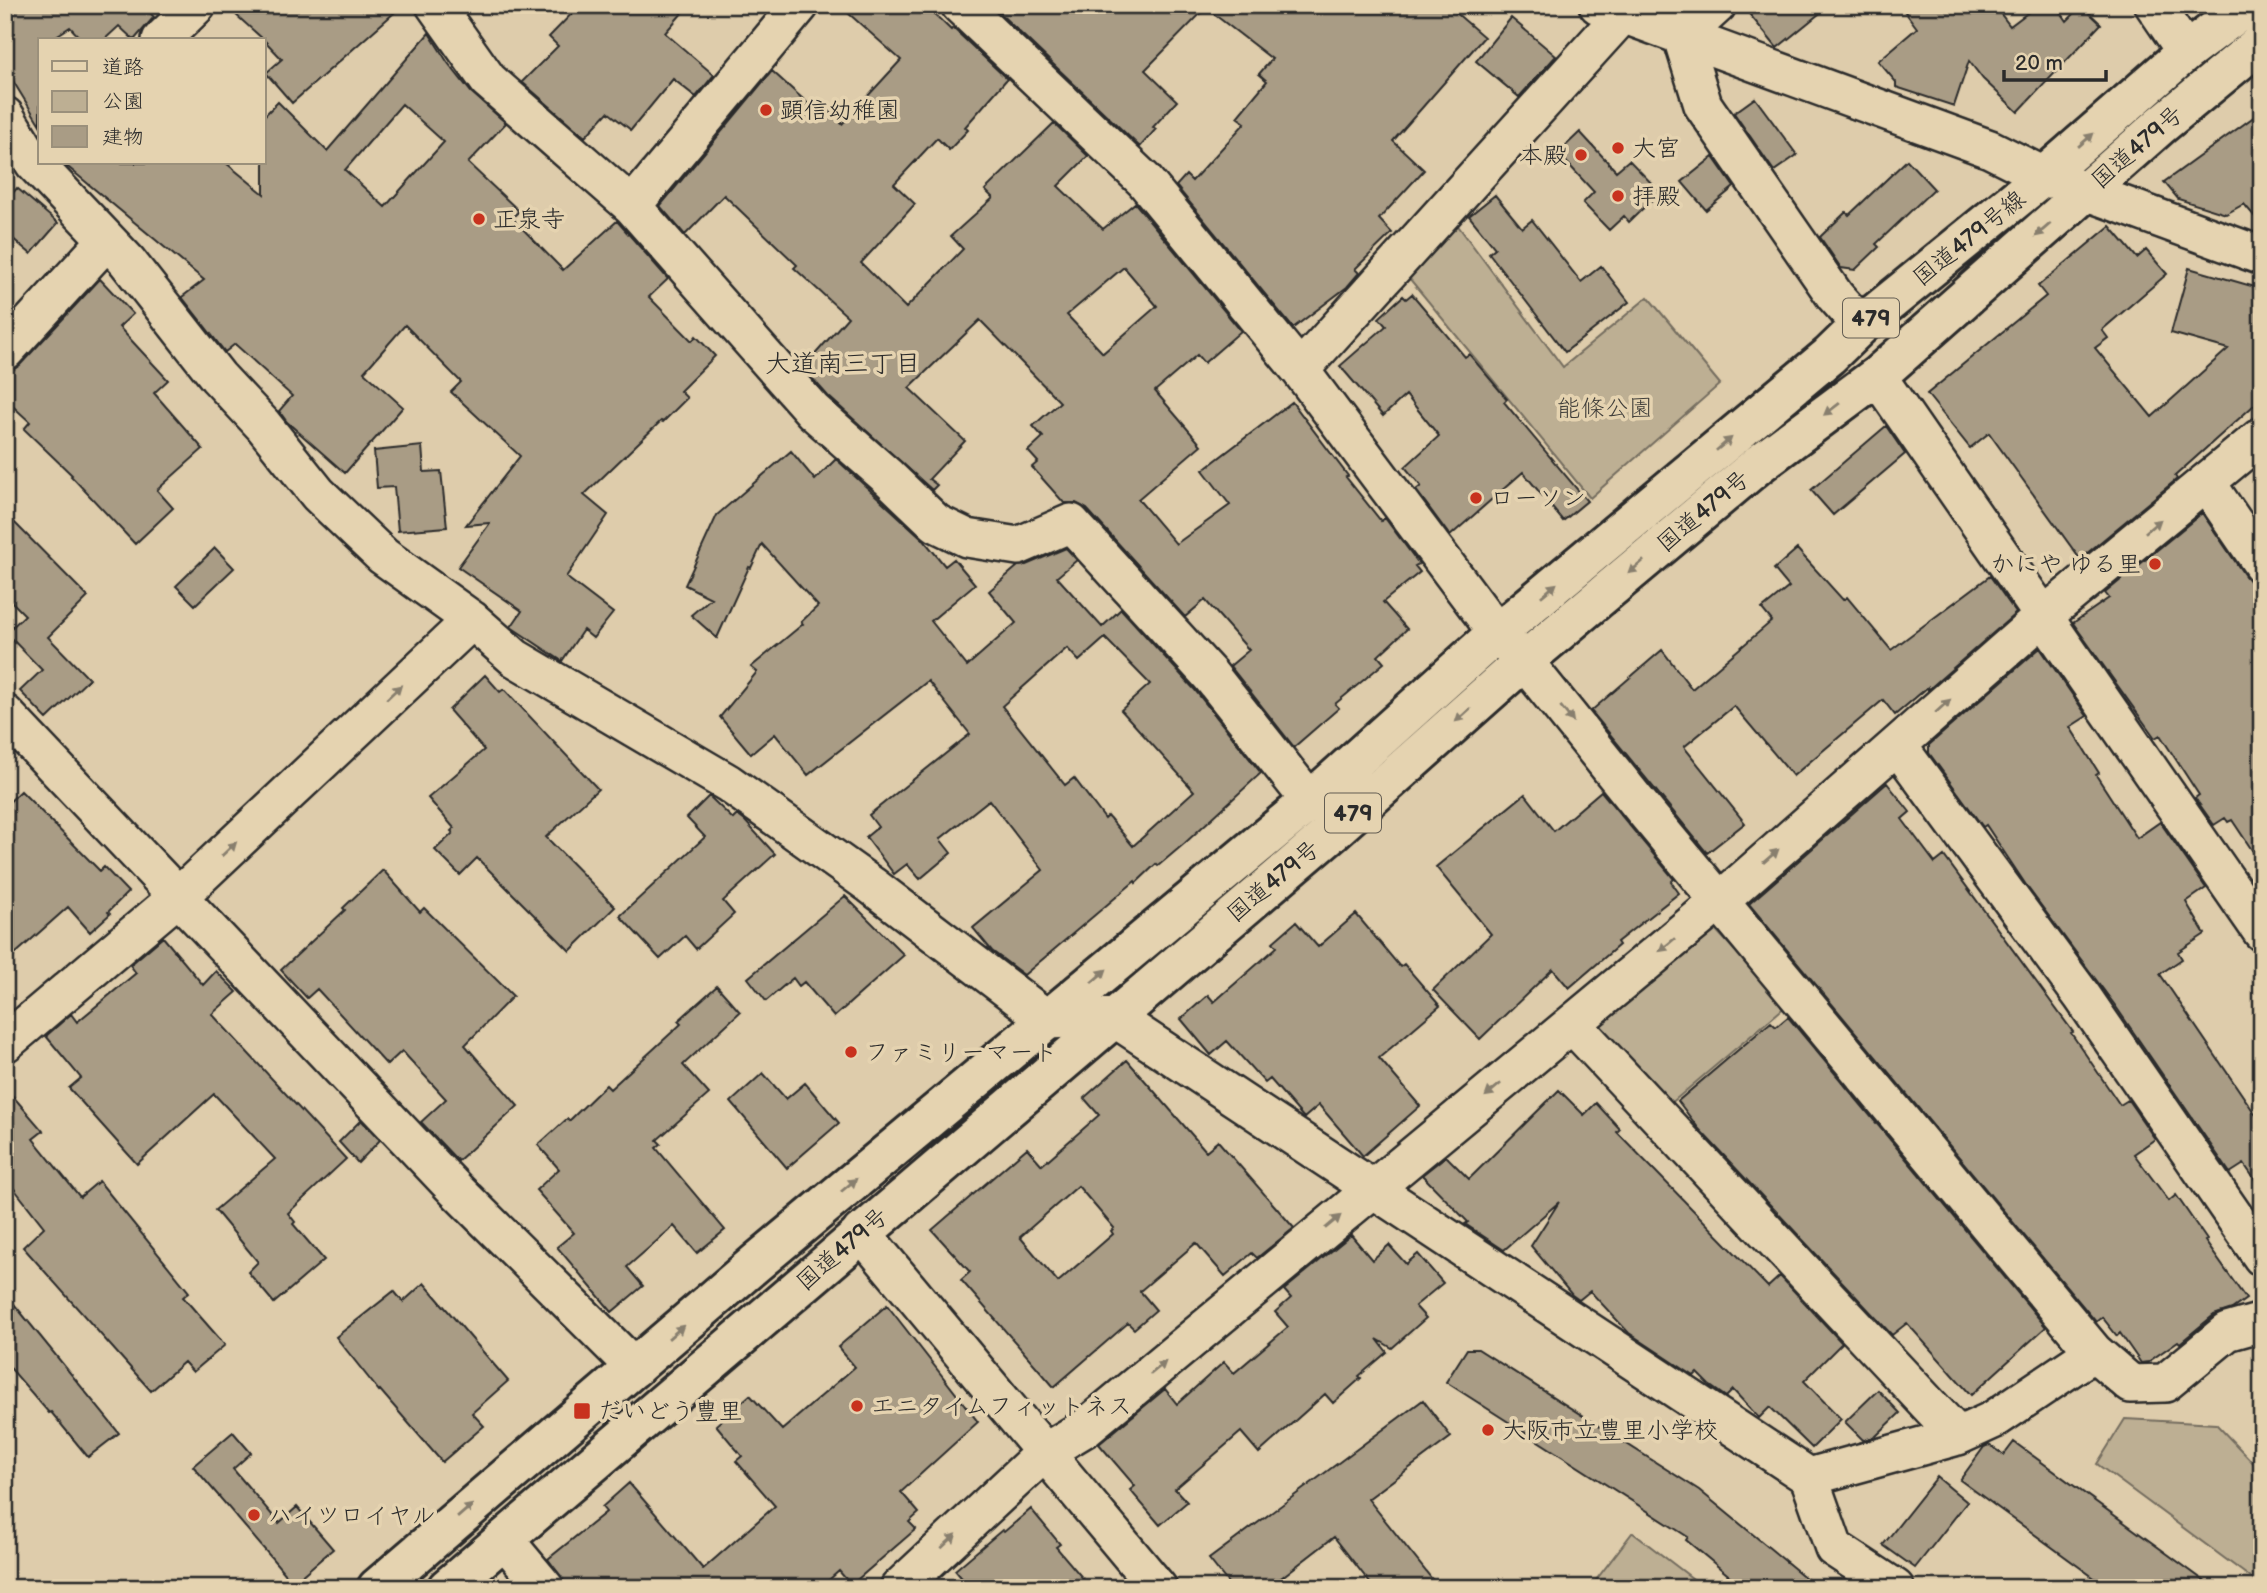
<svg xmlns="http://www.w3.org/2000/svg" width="2267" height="1593" font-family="'Balsamiq Sans','Klee One',sans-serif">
<rect width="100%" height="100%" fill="#deccab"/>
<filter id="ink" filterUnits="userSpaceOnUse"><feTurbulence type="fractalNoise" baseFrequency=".0143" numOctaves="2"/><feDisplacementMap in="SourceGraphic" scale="14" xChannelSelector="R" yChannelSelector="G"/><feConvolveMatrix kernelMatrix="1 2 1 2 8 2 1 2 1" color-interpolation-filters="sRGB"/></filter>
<g filter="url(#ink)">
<!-- green -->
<path fill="#bdaf93" stroke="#746d5f" stroke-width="2" d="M 1456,223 L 1563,367 L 1648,297 L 1720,384 L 1590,498 L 1409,278 Z
M 1714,928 L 1786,1006 L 1669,1105 L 1597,1029 Z
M 2125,1419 L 2216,1424 L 2262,1472 L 2262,1586 L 2097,1464 Z
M 1632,1533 L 1633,1533 L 1705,1588 L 1590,1588 Z"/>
<!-- building -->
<path fill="#a99c85" stroke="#2b2b2b" stroke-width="2" fill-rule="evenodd" d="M 5,5 L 143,5 L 154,17 L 134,40 L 119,26 L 104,40 L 82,40 L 70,27 L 50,40 L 40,40 L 40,125 L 5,68 Z
M 225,5 L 403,5 L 292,103 L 266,73 L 282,59 L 264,40 Z
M 580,5 L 689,5 L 665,33 L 714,75 L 696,97 L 673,79 L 631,130 L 608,112 L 585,137 L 522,82 L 558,46 L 549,37 Z
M 839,5 L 925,5 L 951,30 L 953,28 L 1007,79 L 965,127 L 968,130 L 949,150 L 937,138 L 894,184 L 915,204 L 861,263 L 906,308 L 963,249 L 951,236 L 993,198 L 985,190 L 1054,123 L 1088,156 L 1058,186 L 1103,229 L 1135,203 L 1241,331 L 1204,363 L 1197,355 L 1155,391 L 1201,445 L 1138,499 L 1176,544 L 1230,505 L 1203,470 L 1292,402 L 1348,476 L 1346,477 L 1381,521 L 1385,518 L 1419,564 L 1415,566 L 1420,572 L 1383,602 L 1407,629 L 1378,656 L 1384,663 L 1335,704 L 1339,708 L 1294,747 L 1230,666 L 1249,650 L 1205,600 L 1185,617 L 1087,509 L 1076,503 L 1064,503 L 1032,467 L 1038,462 L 1028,451 L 1043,437 L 1033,426 L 1060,402 L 980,320 L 909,388 L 965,441 L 929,479 L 937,485 L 932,490 L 828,396 L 803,368 L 848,317 L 794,268 L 797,265 L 724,195 L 685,235 L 660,206 L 772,71 L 814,109 L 820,102 L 842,124 L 901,60 ZM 1124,267 L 1157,306 L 1103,353 L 1067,315 Z
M 991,5 L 1447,5 L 1484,37 L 1393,141 L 1424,170 L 1379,219 L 1392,233 L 1355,269 L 1359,273 L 1347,287 L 1293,328 L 1176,186 L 1186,175 L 1192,181 L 1245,123 L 1237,117 L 1267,81 L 1259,74 L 1272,59 L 1206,8 L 1145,70 L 1177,101 L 1153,127 L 1156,129 L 1140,147 Z
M 1742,5 L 1830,5 L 1777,48 Z
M 1900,5 L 1994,5 L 2010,26 L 2038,5 L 2056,5 L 2067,21 L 2082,6 L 2101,24 L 2018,112 L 1983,79 L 1969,61 L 1954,106 L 1896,87 L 1896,82 L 1878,61 L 1917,28 Z
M 1511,18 L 1556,56 L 1519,97 L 1476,61 Z
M 429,33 L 448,63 L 471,92 L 506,123 L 468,163 L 519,211 L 512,218 L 563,270 L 617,221 L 668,279 L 649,297 L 692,341 L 696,336 L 715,356 L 680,391 L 687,398 L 663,422 L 661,421 L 584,495 L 608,515 L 566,577 L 613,613 L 593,638 L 583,630 L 562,661 L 511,627 L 522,611 L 458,567 L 490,523 L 466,525 L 520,456 L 451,392 L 461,382 L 405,325 L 364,372 L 403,407 L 345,473 L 287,422 L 279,411 L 292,396 L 235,344 L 225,352 L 182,297 L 204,280 L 63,163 L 226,163 L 264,194 L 264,116 L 278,102 L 327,151 ZM 402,104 L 444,142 L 385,207 L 345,170 Z
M 1755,98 L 1797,155 L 1774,171 L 1734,113 Z
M 2262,111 L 2262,225 L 2244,204 L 2226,214 L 2178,199 L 2164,182 Z
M 1580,132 L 1616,171 L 1629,160 L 1660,192 L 1629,222 L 1624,216 L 1609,230 L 1583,203 L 1594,192 L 1558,153 Z
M 1713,157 L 1734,187 L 1706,210 L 1682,182 Z
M 1907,160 L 1934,189 L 1876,244 L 1879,247 L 1855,270 L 1841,268 L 1820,237 L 1846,212 L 1849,215 Z
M 17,188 L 58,223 L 31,254 L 5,232 L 5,202 Z
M 1495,195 L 1522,228 L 1532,220 L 1581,282 L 1601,266 L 1629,302 L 1565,352 L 1489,253 L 1495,248 L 1469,216 Z
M 2110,226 L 2137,258 L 2146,250 L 2167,274 L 2102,330 L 2108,338 L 2095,348 L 2152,417 L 2228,349 L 2171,333 L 2189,268 L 2262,289 L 2262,398 L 2175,476 L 2177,479 L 2080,559 L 1989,433 L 1970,448 L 1927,394 L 2046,296 L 2038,286 Z
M 100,279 L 133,314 L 119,327 L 168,380 L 154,393 L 203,449 L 157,490 L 173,508 L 135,544 L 71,476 L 72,475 L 24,429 L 30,422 L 5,399 L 5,375 L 20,365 Z
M 1412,294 L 1465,357 L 1469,354 L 1507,399 L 1504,402 L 1587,501 L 1563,521 L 1523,472 L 1450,536 L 1416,490 L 1421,486 L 1405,467 L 1439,436 L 1406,395 L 1383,416 L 1340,366 L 1386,326 L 1379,318 L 1403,296 L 1406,299 Z
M 1886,426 L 1905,454 L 1833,515 L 1811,490 Z
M 422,446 L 424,472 L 441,471 L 447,527 L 398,531 L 394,487 L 377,488 L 374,451 Z
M 791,451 L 815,480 L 836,459 L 923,539 L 945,566 L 954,559 L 975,584 L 931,621 L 967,666 L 1016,623 L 989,591 L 1018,566 L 1026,565 L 1066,548 L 1077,560 L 1057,577 L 1102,627 L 1121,609 L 1194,689 L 1261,773 L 1185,843 L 1158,866 L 1156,864 L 1136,883 L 1135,881 L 1024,975 L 992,951 L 973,928 L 1043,870 L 989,800 L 940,839 L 951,853 L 920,879 L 907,864 L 894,874 L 866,837 L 878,827 L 869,815 L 970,734 L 928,681 L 808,775 L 775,734 L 751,754 L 720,717 L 757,672 L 751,667 L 803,624 L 801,622 L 818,606 L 762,544 L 751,568 L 749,567 L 717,638 L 691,615 L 711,598 L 685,585 L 717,515 ZM 1105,638 L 1150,684 L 1121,710 L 1194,791 L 1133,846 L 1108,816 L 1105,819 L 1074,778 L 1065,785 L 1002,706 L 1067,648 L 1079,661 Z
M 5,513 L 88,597 L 48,637 L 89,679 L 47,719 L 20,691 L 42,670 L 6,633 L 25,615 L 5,595 Z
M 2202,513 L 2245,576 L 2262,596 L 2262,865 L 2232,820 L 2228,822 L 2225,818 L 2214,825 L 2195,798 L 2199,795 L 2160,735 L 2155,738 L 2073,623 L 2109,598 L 2105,593 Z
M 215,548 L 234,568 L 195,605 L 176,586 Z
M 1797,549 L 1843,600 L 1847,597 L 1891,650 L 1990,576 L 2016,613 L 1928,690 L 1928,687 L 1895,715 L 1883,700 L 1793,776 L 1734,706 L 1684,747 L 1745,823 L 1707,853 L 1591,711 L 1662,650 L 1692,689 L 1772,621 L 1762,609 L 1789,587 L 1774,569 Z
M 2040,648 L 2087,716 L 2070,727 L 2099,773 L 2096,775 L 2137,838 L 2160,822 L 2206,888 L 2186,902 L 2205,934 L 2178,952 L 2182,959 L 2160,974 L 2262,1124 L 2262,1190 L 2244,1164 L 2230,1173 L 2114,1004 L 2028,888 L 1986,825 L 1983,827 L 1929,753 L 1929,745 Z
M 485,675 L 500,692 L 504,689 L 598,789 L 546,837 L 615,907 L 570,951 L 477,858 L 460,875 L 435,850 L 453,833 L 451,831 L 454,828 L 428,798 L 484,750 L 449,710 Z
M 1887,783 L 1910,812 L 1902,819 L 1935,863 L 1944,856 L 2073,1032 L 2071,1033 L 2120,1105 L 2128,1100 L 2155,1139 L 2134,1154 L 2169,1201 L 2176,1195 L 2207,1240 L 2205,1241 L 2246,1299 L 2232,1309 L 2214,1315 L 2180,1343 L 2178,1341 L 2148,1362 L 2141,1363 L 2120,1333 L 2117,1336 L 2102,1317 L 2096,1322 L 1749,904 Z
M 21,791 L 100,871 L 104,867 L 128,892 L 108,912 L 110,914 L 90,932 L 68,907 L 5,963 L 5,806 Z
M 1601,791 L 1674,879 L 1671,882 L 1679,893 L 1617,942 L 1619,945 L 1569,988 L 1553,969 L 1480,1039 L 1433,990 L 1491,934 L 1436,867 L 1525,794 L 1554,831 Z
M 709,796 L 733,819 L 737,815 L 745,821 L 775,854 L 723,901 L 734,914 L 696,949 L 685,936 L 660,959 L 620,916 L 705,837 L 687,818 Z
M 383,870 L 420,912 L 424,908 L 513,996 L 465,1045 L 518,1106 L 458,1161 L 421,1122 L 446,1099 L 402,1051 L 387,1065 L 317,989 L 307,998 L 281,970 L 345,910 L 343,908 Z
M 845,896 L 904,955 L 834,1017 L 804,982 L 799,986 L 793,978 L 766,1001 L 748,978 Z
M 1356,914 L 1400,967 L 1404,964 L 1440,1006 L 1379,1058 L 1420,1106 L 1363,1156 L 1319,1105 L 1304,1118 L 1270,1079 L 1265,1083 L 1227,1041 L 1211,1055 L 1181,1019 L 1208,995 L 1214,1002 L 1277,947 L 1273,942 L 1296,922 L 1318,947 Z
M 163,937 L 203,985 L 216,971 L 237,992 L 212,1014 L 346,1159 L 288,1213 L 295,1222 L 293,1224 L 324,1260 L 274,1303 L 248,1272 L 258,1262 L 215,1210 L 275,1159 L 214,1094 L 137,1164 L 69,1088 L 81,1078 L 46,1036 L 71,1014 L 77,1022 L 136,973 L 130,965 Z
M 717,986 L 740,1012 L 683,1065 L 709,1094 L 657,1140 L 661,1144 L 656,1148 L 725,1230 L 697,1253 L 674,1226 L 627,1267 L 643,1286 L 612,1312 L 557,1247 L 574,1233 L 536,1190 L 559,1169 L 538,1145 L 567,1119 L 569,1121 L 606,1085 L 610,1089 L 681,1024 L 678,1021 Z
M 1788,1017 L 2046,1327 L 1971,1395 L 1907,1323 L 1892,1335 L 1699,1129 L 1678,1101 L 1771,1022 L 1776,1027 Z
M 1127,1060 L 1206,1151 L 1218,1141 L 1294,1228 L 1257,1258 L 1252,1253 L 1225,1276 L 1196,1243 L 1140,1291 L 1156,1310 L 1134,1329 L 1128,1323 L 1054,1387 L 961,1280 L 970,1272 L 932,1230 L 1027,1148 L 1042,1165 L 1099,1115 L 1084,1098 ZM 1078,1186 L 1114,1228 L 1111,1231 L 1113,1234 L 1058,1282 L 1020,1237 Z
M 763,1073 L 786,1099 L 805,1083 L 839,1123 L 787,1168 L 731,1102 Z
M 5,1087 L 43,1131 L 33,1139 L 80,1197 L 99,1181 L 189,1292 L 183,1297 L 225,1345 L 193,1372 L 184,1362 L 151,1391 L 23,1247 L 44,1227 L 5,1177 Z
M 1559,1090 L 1584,1115 L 1596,1103 L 1620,1129 L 1617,1132 L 1768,1287 L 1780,1276 L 1842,1343 L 1804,1381 L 1841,1419 L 1812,1448 L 1770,1407 L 1759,1418 L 1733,1390 L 1726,1397 L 1709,1385 L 1697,1373 L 1694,1376 L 1629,1333 L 1590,1291 L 1579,1300 L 1572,1295 L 1531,1246 L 1559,1202 L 1504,1250 L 1465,1224 L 1468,1222 L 1422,1175 L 1446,1156 L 1469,1179 Z
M 361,1120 L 380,1140 L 358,1163 L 339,1142 Z
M 1351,1235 L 1372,1260 L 1389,1245 L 1406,1264 L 1418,1254 L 1443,1283 L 1415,1306 L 1426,1318 L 1392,1348 L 1377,1339 L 1387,1352 L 1359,1376 L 1361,1378 L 1333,1403 L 1325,1394 L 1259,1453 L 1241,1432 L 1175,1489 L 1187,1502 L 1160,1525 L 1130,1490 L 1135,1486 L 1099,1444 L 1165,1389 L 1177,1404 L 1224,1362 L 1234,1373 L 1288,1327 L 1275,1312 L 1291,1298 L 1284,1290 Z
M 424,1283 L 508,1381 L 472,1413 L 484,1426 L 442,1462 L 380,1390 L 379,1391 L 336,1337 L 394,1291 L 403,1302 Z
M 5,1293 L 119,1433 L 88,1457 L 51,1412 L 49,1413 L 5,1362 Z
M 887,1305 L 978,1422 L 901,1492 L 919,1513 L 909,1522 L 916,1529 L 851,1585 L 839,1571 L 820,1588 L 569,1588 L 548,1559 L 606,1512 L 602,1507 L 629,1483 L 703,1569 L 775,1506 L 736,1461 L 742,1456 L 716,1425 L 750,1395 L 782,1430 L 855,1367 L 838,1347 Z
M 1467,1349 L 1478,1349 L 1699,1490 L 1818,1588 L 1744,1588 L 1686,1540 L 1688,1537 L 1446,1382 Z
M 1878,1390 L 1900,1413 L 1875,1437 L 1863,1440 L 1845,1422 Z
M 1423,1400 L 1451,1437 L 1368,1499 L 1439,1588 L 1374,1588 L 1334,1537 L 1268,1588 L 1232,1588 L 1209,1559 Z
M 233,1432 L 251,1453 L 233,1469 L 279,1523 L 297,1507 L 333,1549 L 293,1583 L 193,1466 Z
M 2014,1442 L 2214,1588 L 2108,1588 L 1960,1480 L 1984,1447 L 1989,1445 L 2004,1455 Z
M 1937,1477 L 1967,1502 L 1915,1568 L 1883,1545 Z
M 1031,1509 L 1060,1544 L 1056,1547 L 1091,1588 L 970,1588 L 955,1570 L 1002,1530 L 1004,1532 Z"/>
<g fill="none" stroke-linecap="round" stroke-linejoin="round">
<!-- minor casing -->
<g stroke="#2b2b2b" stroke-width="42">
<path id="minor" d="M 435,5 L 488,80 L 632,206 L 813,411 L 888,477 L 936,523 L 967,538 L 1018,546 L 1071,523 L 1210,675 L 1310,801
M 960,5 L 1144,180 L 1300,370 L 1497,633 L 1524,661 L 1647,814 L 2094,1352 L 2131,1384 L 2165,1383 L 2227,1332 L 2262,1322
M 1598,5 L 1990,149 L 2044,176 L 2262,256
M 1717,5 L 1682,37 L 1703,105 L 1835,296 L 1861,325
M 2154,5 L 2186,52
M 161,40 L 197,5
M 5,116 L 34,163 L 127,261 L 218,377 L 263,425 L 318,494 L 383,556 L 472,620 L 515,658 L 728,783 L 871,885 L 1048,1020 L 1113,1017 L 1809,1477 L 1834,1548 L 1895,1588
M 632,206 L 800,5
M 5,351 L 107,240
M 1300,370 L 1623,14
M 1877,376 L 2262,932
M 2206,482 L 2262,564
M 5,714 L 457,1191 L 635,1368
M 1898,746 L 2082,996 L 2262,1257
M 1572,1024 L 1958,1436
M 5,1043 L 179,896 L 472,620
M 861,1232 L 1158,1588
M 1809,1477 L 1958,1436 L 1993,1420 L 2094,1352
M 504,1539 L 545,1588
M 899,1588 L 1045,1452 L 1085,1428 L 1720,901 L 2045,615 L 2262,436"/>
</g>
<!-- highway casing -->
<g stroke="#2b2b2b" stroke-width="44">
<path id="highway" d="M 377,1588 L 757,1262 L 1310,801 L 1497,633 L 1829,356 L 1861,325 L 2044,176 L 2186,52 L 2248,5
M 447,1588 L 1332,832 L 1524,661 L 1759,464 L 1877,376 L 2161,125 L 2262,42"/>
</g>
<!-- minor -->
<use href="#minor" stroke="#e5d3b0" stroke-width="37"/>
<!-- highway -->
<use href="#highway" stroke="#e5d3b0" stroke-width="38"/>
</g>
<!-- one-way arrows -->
<defs><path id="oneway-solid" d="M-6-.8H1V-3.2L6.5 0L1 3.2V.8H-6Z" transform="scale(1.75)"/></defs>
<g fill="#887f6e">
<use href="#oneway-solid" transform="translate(2086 140) rotate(-41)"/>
<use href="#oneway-solid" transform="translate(2043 230) rotate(139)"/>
<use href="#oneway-solid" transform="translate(1832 409) rotate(143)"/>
<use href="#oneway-solid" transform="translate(1724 444) rotate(-40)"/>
<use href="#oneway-solid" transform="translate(2153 526) rotate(-40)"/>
<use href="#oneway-solid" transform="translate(1636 567) rotate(140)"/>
<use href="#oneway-solid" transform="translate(1549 590) rotate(-40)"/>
<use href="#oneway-solid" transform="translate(394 692) rotate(-43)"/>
<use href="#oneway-solid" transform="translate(1943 706) rotate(-42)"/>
<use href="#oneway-solid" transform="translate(1567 714) rotate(51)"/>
<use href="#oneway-solid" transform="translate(1463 715) rotate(138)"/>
<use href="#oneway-solid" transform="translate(229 849) rotate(-43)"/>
<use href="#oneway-solid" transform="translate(1771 856) rotate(-41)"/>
<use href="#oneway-solid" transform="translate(1667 945) rotate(140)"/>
<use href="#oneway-solid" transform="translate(1099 976) rotate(-41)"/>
<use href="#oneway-solid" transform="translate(1493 1090) rotate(140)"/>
<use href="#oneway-solid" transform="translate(849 1185) rotate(-40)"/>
<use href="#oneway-solid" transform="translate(1333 1222) rotate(-40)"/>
<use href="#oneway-solid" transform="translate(676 1332) rotate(-41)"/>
<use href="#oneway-solid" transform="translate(1158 1368) rotate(-40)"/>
<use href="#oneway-solid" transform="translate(465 1511) rotate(-41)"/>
<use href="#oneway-solid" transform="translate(949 1541) rotate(-43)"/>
</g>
</g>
<!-- markers -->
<g fill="#c8321e" stroke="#e5d3b0" stroke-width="2.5">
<circle cx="766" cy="110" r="7"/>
<circle cx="1618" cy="148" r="7"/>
<circle cx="1581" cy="155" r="7"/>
<circle cx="1618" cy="196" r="7"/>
<circle cx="479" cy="219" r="7"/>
<circle cx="1476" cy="498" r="7"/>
<circle cx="2155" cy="564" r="7"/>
<circle cx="851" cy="1052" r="7"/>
<circle cx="857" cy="1406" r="7"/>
<rect x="573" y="1402" width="18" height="18" rx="3.5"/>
<circle cx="1488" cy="1430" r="7"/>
<circle cx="254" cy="1515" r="7"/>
</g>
<g text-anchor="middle" stroke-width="7" stroke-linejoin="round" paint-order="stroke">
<!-- shield labels -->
<g fill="#e5d3b0" stroke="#635d53" stroke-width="2">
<rect x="1843" y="298.5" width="56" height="39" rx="5"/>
<rect x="1325" y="793.5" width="56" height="39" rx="5"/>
</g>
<g font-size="23" font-weight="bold" fill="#2b2b2b">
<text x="1871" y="326">479</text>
<text x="1353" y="821">479</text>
</g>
<!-- poi labels -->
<g font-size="24" fill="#2b2b2b" stroke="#e5d3b0" text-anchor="start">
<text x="780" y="118">顕信幼稚園</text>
<text x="1632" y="156">大宮</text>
<text x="1567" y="163" text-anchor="end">本殿</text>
<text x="1632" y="204">拝殿</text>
<text x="493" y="227">正泉寺</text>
<text x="1490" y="506">ローソン</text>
<text x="2141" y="572" text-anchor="end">かにや ゆる里</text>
<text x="865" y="1060">ファミリーマート</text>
<text x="871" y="1414">エニタイムフィットネス</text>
<text x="598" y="1419">だいどう豊里</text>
<text x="1502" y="1438">大阪市立豊里小学校</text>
<text x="268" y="1523">ハイツロイヤル</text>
</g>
<!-- street labels -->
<g font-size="24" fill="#2b2b2b" stroke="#e5d3b0">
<text transform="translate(2137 147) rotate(-41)" y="8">国道479号</text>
<text transform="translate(1969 238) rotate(-39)" y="8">国道479号線</text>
<text transform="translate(1703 511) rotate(-40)" y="8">国道479号</text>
<text transform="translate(1273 881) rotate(-40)" y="8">国道479号</text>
<text transform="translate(842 1249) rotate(-41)" y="8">国道479号</text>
</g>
<!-- park labels -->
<g font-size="24" fill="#413f3b" stroke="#e5d3b0">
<text x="1605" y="416">能條公園</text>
</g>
<!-- neighbourhood labels -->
<g font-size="26" fill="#2b2b2b" stroke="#e5d3b0">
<text x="843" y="372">大道南三丁目</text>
</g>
</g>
<!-- margin -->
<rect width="2267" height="1593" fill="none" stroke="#e5d3b0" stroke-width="28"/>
<rect x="14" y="14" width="2239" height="1565" fill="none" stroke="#2b2b2b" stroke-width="2.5" filter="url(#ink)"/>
<!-- legend -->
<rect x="38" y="38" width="228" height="126" fill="#e5d3b0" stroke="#9b907b" stroke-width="2"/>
<rect x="52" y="61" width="35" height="10" fill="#e5d3b0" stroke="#9b907b" stroke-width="2"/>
<text x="102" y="74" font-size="21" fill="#2b2b2b">道路</text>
<rect x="52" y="91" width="35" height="21" fill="#bdaf93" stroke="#9b907b" stroke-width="2"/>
<text x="102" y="108" font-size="21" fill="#2b2b2b">公園</text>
<rect x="52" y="126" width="35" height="21" fill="#a99c85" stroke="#9b907b" stroke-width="2"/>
<text x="102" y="144" font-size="21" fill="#2b2b2b">建物</text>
<!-- scale -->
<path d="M2004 70v10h102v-10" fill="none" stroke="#2b2b2b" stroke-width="3.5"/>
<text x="2015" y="70" font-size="21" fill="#2b2b2b" stroke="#e5d3b0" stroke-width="5" paint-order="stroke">20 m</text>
</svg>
